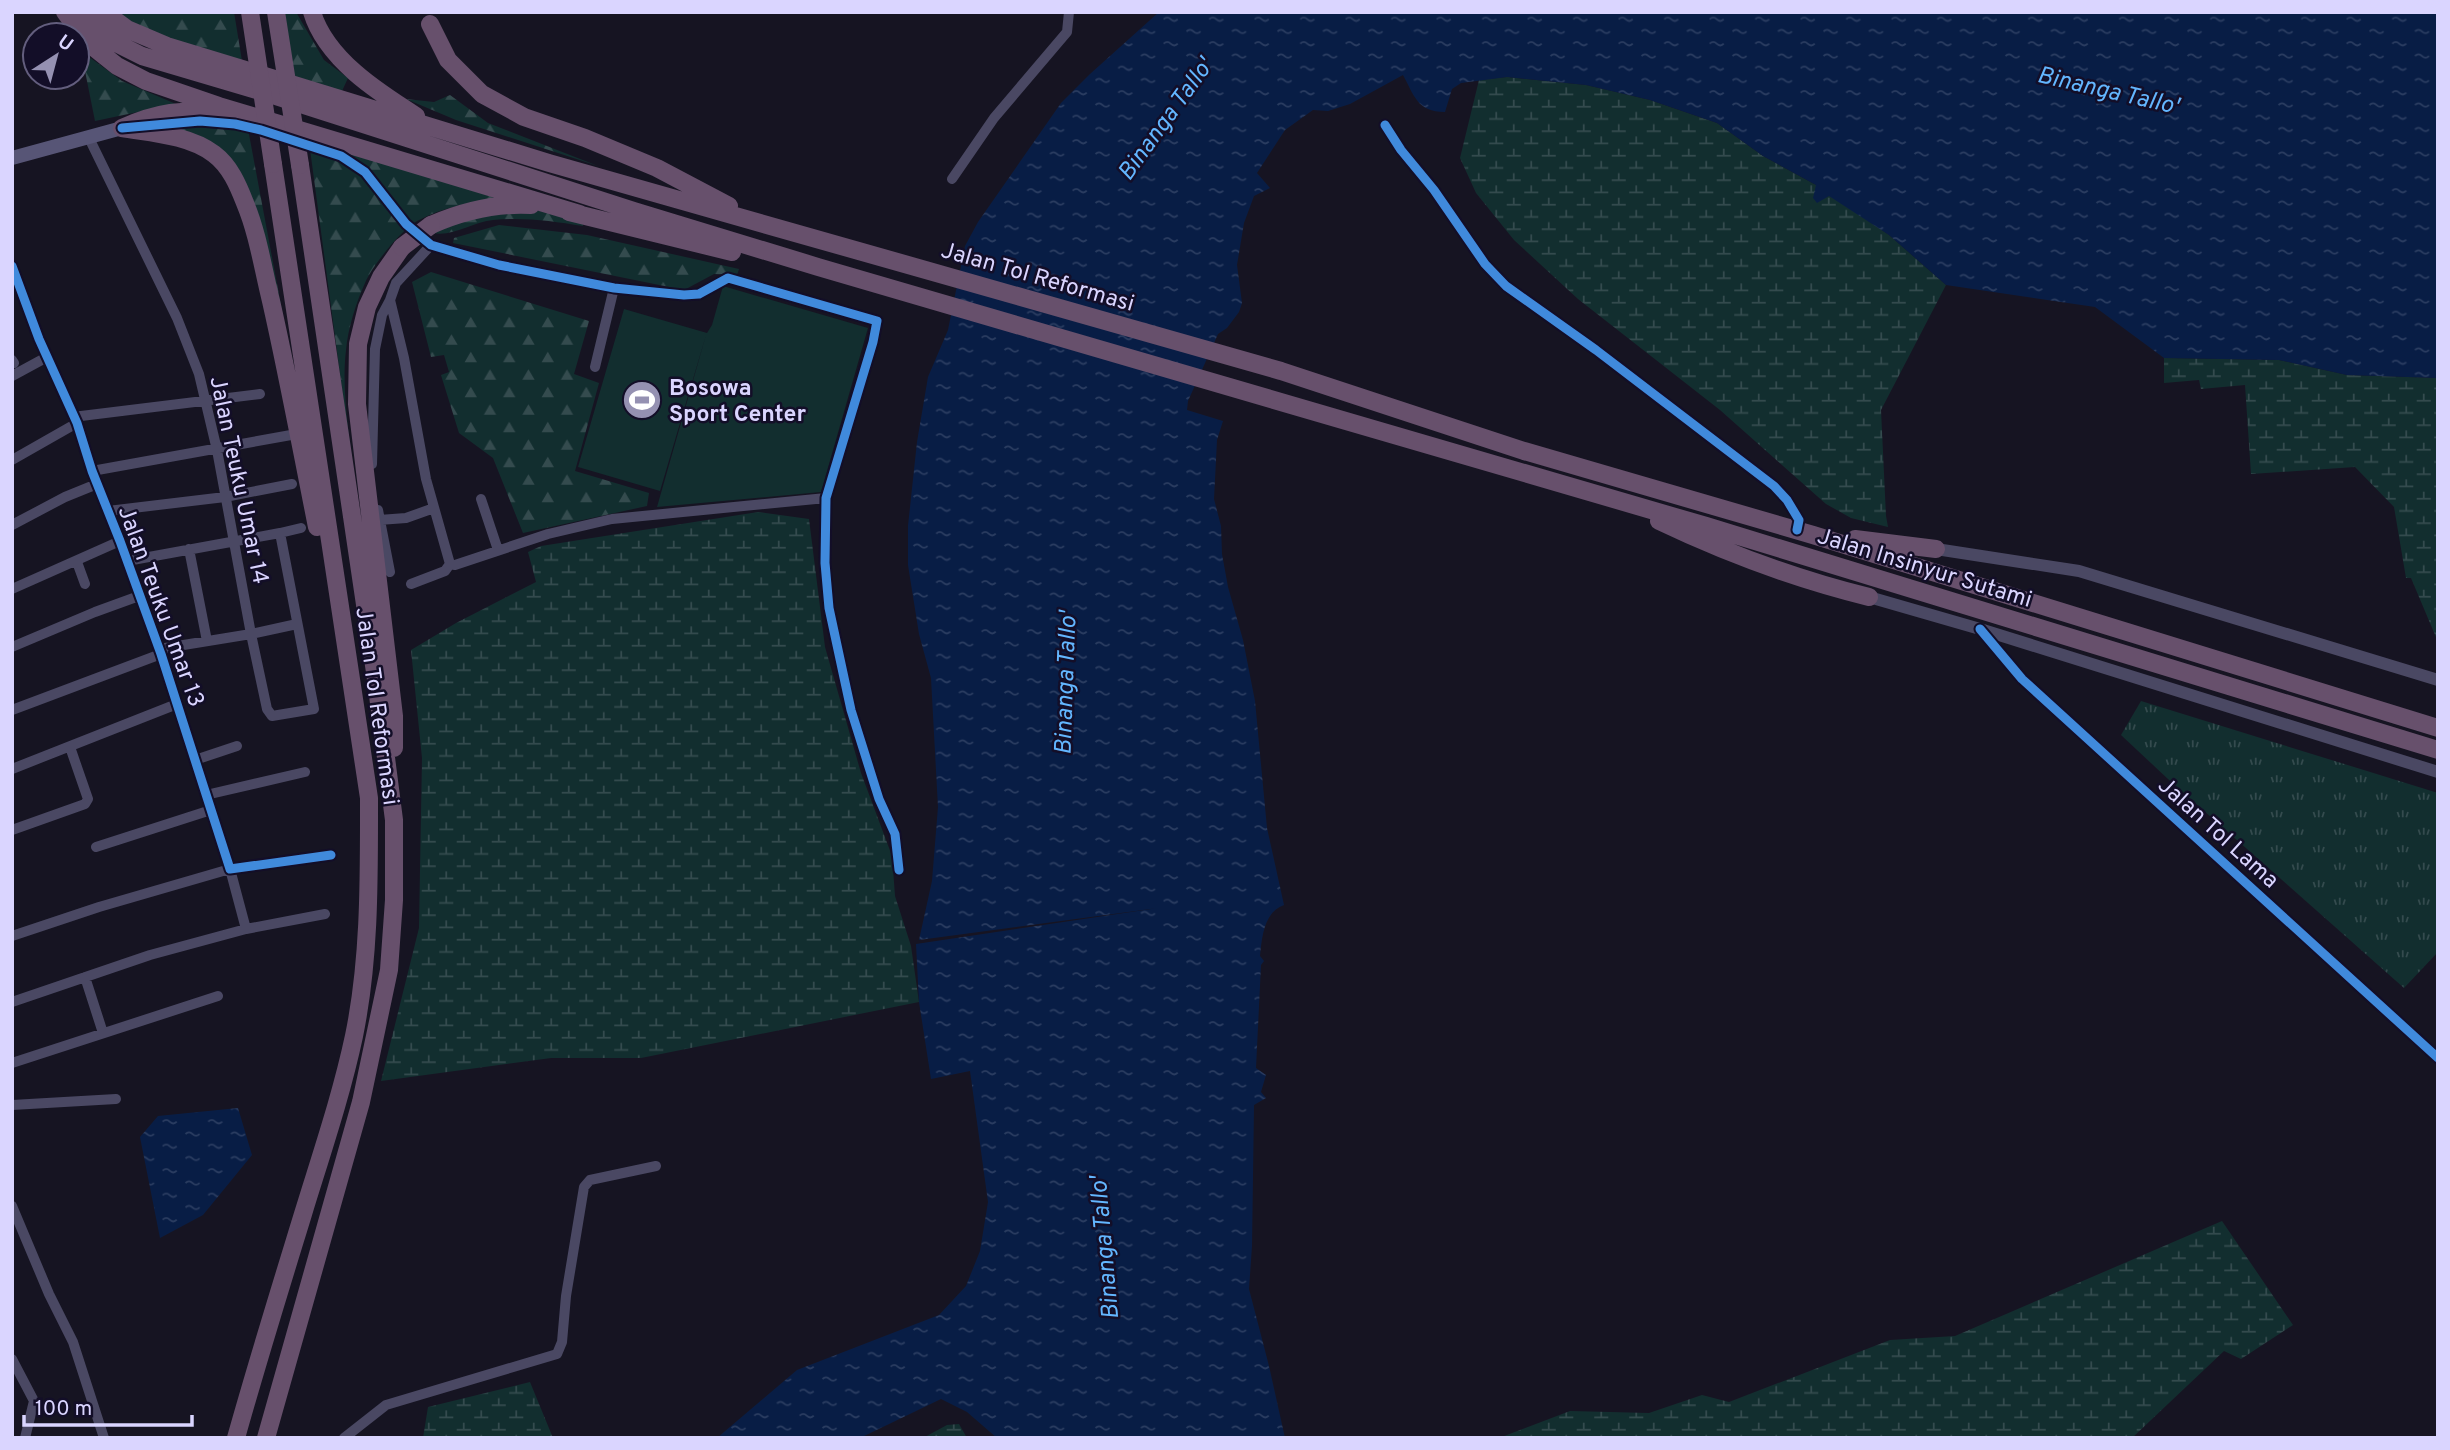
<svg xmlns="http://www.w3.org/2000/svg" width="2450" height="1450" font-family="Overpass,sans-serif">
<defs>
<pattern id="grass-tufts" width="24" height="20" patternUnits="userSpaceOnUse" patternTransform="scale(1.75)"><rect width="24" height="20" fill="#122e2f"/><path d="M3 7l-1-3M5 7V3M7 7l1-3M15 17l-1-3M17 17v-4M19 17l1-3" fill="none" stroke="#344b4e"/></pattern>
<pattern id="forest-firs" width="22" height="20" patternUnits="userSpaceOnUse" patternTransform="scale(1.75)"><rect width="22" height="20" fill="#122e2f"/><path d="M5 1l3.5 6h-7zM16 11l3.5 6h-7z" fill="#344b4e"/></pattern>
<pattern id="wetland-marsh" width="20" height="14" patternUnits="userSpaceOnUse" patternTransform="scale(1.75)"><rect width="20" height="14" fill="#122e2f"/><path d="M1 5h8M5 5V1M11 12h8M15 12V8" fill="none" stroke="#344b4e"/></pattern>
<pattern id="water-ripples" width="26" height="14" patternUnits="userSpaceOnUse" patternTransform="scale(1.75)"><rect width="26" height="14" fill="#081d45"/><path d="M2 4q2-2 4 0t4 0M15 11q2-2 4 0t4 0" fill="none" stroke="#2b3d61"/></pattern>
</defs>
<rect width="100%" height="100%" fill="#161422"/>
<!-- grass -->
<path fill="url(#grass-tufts)" d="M 2141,701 L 2438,793 L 2438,952 L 2404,988 L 2168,779 L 2121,735 Z"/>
<!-- forest -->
<path fill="url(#forest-firs)" d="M 110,12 L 234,12 L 242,61 L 171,41 Z
M 282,12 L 296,12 L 324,60 L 348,78 L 342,91 L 294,78 Z
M 81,51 L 122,81 L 176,104 L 95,121 Z
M 450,95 L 488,123 L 598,166 L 456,120 L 406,99 L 434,102 Z
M 175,125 L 248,129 L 295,380 L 238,172 L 175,133 Z
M 308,134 L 499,199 C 471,202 443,207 417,221 C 401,230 372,266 365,283 C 356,303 348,328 346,350 C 341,390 350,438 354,479 Z
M 507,209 L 540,211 L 583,221 L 583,226 C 552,221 524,217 493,220 C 472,222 450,239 429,232 Z
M 499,225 L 587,235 L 739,269 L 737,275 L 714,274 L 684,290 L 453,243 L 454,238 Z
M 431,272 L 589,321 L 574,374 L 599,383 L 575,471 L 649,493 L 647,506 L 523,533 L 493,458 L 459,433 L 441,375 L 449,372 L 444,355 L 431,357 L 412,282 Z"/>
<!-- wetland -->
<path fill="url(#wetland-marsh)" d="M 1507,77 L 1586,85 L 1650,100 L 1717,123 L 1763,156 L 1816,185 L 1889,235 L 1946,285 L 1881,410 L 1886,516 L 1888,527 L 1851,518 L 1826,504 L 1720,410 L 1578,299 L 1514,240 L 1476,193 L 1460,158 L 1479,80 Z
M 2164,358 L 2279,360 L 2347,375 L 2438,378 L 2438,642 L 2411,578 L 2406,578 L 2394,507 L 2355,467 L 2251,474 L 2245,385 L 2201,389 L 2199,380 L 2164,383 Z
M 758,512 L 809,519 L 825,647 L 861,773 L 892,856 L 895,896 L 911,946 L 919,1002 L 641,1058 L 551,1058 L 381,1081 L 419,928 L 422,758 L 411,650 L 456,623 L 536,582 L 528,552 L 541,546 Z
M 2222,1221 L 2293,1325 L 2241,1359 L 2224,1351 L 2132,1438 L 1499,1438 L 1570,1411 L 1649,1413 L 1702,1395 L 1729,1402 L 1890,1340 L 1955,1336 Z
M 530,1382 L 553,1438 L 423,1438 L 428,1407 Z
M 959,1424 L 967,1438 L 923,1438 L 947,1425 Z"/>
<!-- pitch -->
<path fill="#122e2f" d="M 723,286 L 868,328 L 821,492 L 657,507 L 706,335 L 660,491 L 578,467 L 624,309 L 707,333 L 712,325 Z"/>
<!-- water -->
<path fill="url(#water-ripples)" d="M 1159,12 L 2438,12 L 2438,378 L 2347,375 L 2279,360 L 2164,358 L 2095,307 L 1946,285 L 1889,235 L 1829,196 L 1817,203 L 1813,198 L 1816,185 L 1763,156 L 1717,123 L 1650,100 L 1586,85 L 1507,77 L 1461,83 L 1452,89 L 1445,112 C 1417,112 1414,95 1403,75 L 1350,104 L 1328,111 L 1313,110 L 1285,130 L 1257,173 L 1270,188 L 1254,196 L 1244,223 L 1237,265 L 1242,303 L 1239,312 L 1227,328 L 1218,334 L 1188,401 L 1187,410 L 1223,421 L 1217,440 L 1214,499 L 1221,526 L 1222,554 L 1228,587 L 1243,640 L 1255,701 L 1267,828 L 1284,905 C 1264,912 1262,937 1260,956 L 1264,961 L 1261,965 L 1256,1068 L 1266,1075 L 1261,1092 L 1266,1098 L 1254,1105 L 1252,1246 L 1249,1289 L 1269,1366 L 1285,1438 L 997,1438 L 967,1412 L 941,1399 L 860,1438 L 717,1438 L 797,1370 L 939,1315 L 966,1286 L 980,1251 L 988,1202 L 970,1071 L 931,1079 L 919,1002 L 916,944 L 1158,908 L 919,940 L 932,881 L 938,807 L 931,678 L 919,634 L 908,565 L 908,526 L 917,442 L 928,377 L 948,330 L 965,246 L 978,222 L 1061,103 L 1090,74 Z
M 238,1108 L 252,1155 L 203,1215 L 160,1238 L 140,1137 L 158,1116 Z"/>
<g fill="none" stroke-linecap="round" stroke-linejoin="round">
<!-- minor -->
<path stroke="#4a4863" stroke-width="10" d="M 152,124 L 200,121 L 235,124 L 261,130 L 341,156 L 365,172 L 406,224 L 431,245 L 499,265 L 614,288 L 684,295 L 699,294 L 728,278 L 877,321 L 873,342 L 826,498 L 825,563 L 829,608 L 851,710 L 879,799 L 895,834 L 899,870
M 1385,125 L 1401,150 L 1434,190 L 1485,264 L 1506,286 L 1596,350 L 1774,486 L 1787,500 L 1799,520 L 1797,530
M 89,138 L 177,318 L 199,374 L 217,450 L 251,634 L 159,649
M 952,179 L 994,118 L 1067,32 L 1069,12
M 431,245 L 396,283 L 390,300 L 404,358 L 426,479 L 450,564
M 12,266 L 39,339 L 77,423 L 92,471 L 120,541 L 161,654 L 230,869 L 331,855
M 12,360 L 14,363
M 595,367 L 614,288
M 12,376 L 47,357
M 73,417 L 260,394
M 12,460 L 77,423
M 372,464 L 375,349 L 382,315 L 390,300
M 92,471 L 291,435
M 481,499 L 498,550
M 378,510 L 390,572
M 108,511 L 225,497 L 292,484
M 379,520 L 406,518 L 434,508
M 12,525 L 65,497 L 97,484
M 280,533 L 301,528
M 189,549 L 207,641
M 127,561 L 280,533 L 314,709 L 272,716 L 267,709 L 251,634 L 297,624
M 77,562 L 85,584
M 411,584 L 445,571 L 450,564 L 455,565 L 548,534 L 612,519 L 826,498
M 12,589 L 120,541
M 1980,629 L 2022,679 L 2438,1058
M 12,647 L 95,612 L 139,596
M 12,710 L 161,654
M 195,760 L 237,746
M 12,769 L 177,704
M 206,795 L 305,772
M 12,830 L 85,804 L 88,799 L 70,747
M 96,847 L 211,810
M 12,936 L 99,907 L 230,869 L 246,929 L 325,914
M 85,977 L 103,1033
M 12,1002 L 150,955 L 246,929
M 12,1063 L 218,996
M 12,1105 L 116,1099
M 12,1206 L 49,1294 L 73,1342 L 104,1438
M 12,1359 L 34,1401 L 25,1438
M 344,1438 L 386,1405 L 557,1354 L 562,1342 L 566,1296 L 584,1187 L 590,1180 L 656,1166"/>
<!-- tertiary -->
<path stroke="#4a4863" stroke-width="12" d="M 1936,549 L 2079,571 L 2438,680
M 1869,597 L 1980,629 L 2438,772"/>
<!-- secondary -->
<path stroke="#575576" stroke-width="14" d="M 12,158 L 122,128"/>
<!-- motorway -->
<path stroke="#67506c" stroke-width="18" d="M 65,12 L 87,42 L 117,66 L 146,81 L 219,106 L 580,214
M 83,12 L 95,26 L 116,43 L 142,56 L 273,95 L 634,211 L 818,267 L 1706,526 L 2438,750
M 104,12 L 127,29 L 167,46 L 549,163 L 1281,371 L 1524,451 L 1813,535 L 2438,728
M 312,12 C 326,59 378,92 416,116
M 430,24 L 448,60 L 482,94 L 524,117 L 585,138 L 657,168 L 729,206
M 122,128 C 152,133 189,135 214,154 C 230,166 238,185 245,203 C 258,234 263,269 271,301 C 288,376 302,452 317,527
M 122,128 C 158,112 182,109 221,113
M 569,212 L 732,252
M 431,225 C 463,211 495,203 531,205
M 1659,521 C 1726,553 1796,579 1869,597
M 1855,539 L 1936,549
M 394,748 L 394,716 L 357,404 L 358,344 L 367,307 L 381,277 L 402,247
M 236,1438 C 257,1363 280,1289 303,1214 C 321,1155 341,1097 354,1036 C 370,958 369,878 369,798 L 273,164
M 266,1438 L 361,1102 L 389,970 L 394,900 L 394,820 L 375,672 L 300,165"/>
<!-- motorway-bridge -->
<path stroke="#67506c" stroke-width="18" d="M 250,12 L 273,164
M 276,12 L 300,165
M 402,247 L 431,225"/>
<!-- cycleway casing -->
<g stroke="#130e28" stroke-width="13">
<path id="cycleway" d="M 1385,125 L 1401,150 L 1434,190 L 1485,264 L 1506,286 L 1596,350 L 1774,486 L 1787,500 L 1799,520 L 1797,530
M 122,128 L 200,121 L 235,124 L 261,130 L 341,156 L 365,172 L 406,224 L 431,245 L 499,265 L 614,288 L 684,295 L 699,294 L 728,278 L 877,321 L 873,342 L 826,498 L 825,563 L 829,608 L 851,710 L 879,799 L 895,834 L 899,870
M 12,266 L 39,339 L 77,423 L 92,471 L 120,541 L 161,654 L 230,869 L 331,855
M 1980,629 L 2022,679 L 2438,1058"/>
</g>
<!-- cycleway -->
<use href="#cycleway" stroke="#408adc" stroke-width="9"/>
</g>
<!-- icons -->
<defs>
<g id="stadium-disc" transform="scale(2.0125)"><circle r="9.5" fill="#9591b2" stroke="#130e28"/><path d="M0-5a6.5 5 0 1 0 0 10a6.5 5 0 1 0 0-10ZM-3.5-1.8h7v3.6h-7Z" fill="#fff"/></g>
</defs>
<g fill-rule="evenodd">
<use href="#stadium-disc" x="642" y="400"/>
</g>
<g text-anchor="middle" stroke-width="5" stroke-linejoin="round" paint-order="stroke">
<!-- street labels -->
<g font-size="23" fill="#dad5ff" stroke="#130e28">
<text transform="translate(1038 276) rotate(16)" y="8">Jalan Tol Reformasi</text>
<text transform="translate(240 480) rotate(78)" y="8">Jalan Teuku Umar 14</text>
<text transform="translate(1925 567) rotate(17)" y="8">Jalan Insinyur Sutami</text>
<text transform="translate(162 606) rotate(70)" y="8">Jalan Teuku Umar 13</text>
<text transform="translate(378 706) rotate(82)" y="8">Jalan Tol Reformasi</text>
<text transform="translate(2219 832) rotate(42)" y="8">Jalan Tol Lama</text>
</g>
<!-- poi labels -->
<g font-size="23" font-weight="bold" fill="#dad5ff" stroke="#130e28" text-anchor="start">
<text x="669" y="395">Bosowa<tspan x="669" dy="26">Sport Center</tspan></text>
</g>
<!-- water labels -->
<g font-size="24" font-style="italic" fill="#63b6ff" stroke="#130e28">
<text transform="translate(2108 90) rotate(13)" y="8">Binanga Tallo'</text>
<text transform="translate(1165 119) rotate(-54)" y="8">Binanga Tallo'</text>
<text transform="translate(1065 683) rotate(-88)" y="8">Binanga Tallo'</text>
<text transform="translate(1104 1248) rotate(-95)" y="8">Binanga Tallo'</text>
</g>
</g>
<!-- border -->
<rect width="2450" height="1450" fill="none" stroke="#dad5ff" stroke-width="28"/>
<!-- north arrow -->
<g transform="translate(56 56) rotate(36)"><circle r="33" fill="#130e28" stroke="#635e7e" stroke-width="2"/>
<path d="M0-5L12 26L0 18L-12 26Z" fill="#9591b2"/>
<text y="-10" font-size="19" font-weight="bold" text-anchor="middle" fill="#dad5ff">U</text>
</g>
<!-- scale -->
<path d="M24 1415v10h168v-10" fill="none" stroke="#dad5ff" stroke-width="3.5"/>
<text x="35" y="1415" font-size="21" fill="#dad5ff" stroke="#130e28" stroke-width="5" paint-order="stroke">100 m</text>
</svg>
